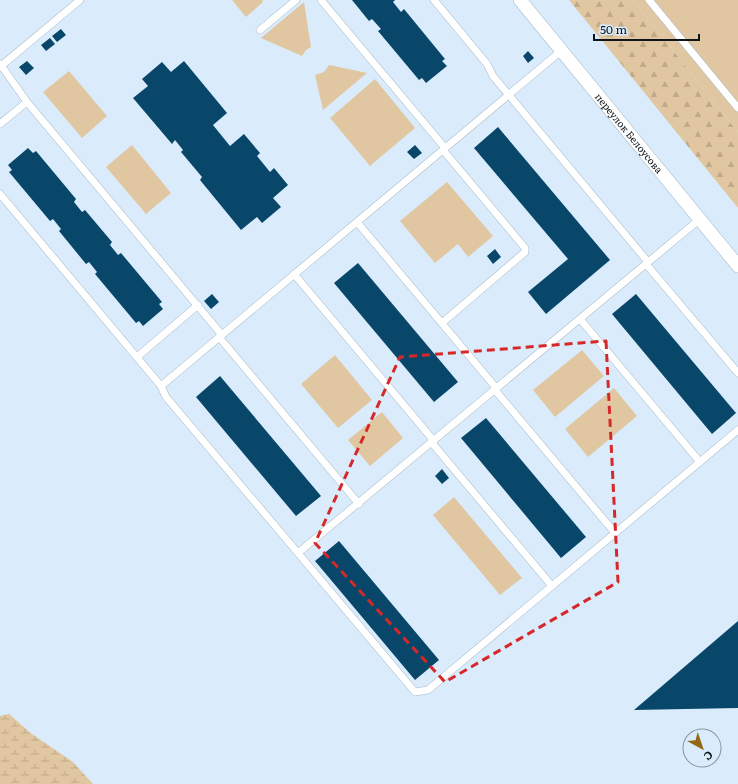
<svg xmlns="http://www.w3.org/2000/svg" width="738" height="784" font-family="Literata,serif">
<defs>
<pattern id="forest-firs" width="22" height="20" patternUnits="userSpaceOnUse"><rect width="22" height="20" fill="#e1c7a1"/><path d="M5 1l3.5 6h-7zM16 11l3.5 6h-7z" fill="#c0aa8a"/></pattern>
<pattern id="wetland-marsh" width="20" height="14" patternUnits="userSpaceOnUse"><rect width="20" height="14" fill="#e1c7a1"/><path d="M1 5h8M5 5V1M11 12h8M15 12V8" fill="none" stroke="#c0aa8a"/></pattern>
</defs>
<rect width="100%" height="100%" fill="#daecfb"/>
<!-- forest -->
<path fill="url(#forest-firs)" d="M 569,0 L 633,0 L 738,132 L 738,208 Z"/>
<!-- wetland -->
<path fill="url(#wetland-marsh)" d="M 9,714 L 32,734 L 73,762 L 93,784 L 0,784 L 0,716 Z"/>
<!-- green -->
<path fill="#e1c7a1" d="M 232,0 L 262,0 L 263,2 L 246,17 Z
M 633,0 L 738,0 L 738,132 Z
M 304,2 L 311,47 L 306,50 L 302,56 L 261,38 Z
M 329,65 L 367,73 L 323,110 L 315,75 L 324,72 Z
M 69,71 L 107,116 L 82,138 L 43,92 Z
M 375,79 L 415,128 L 370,166 L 330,118 Z
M 132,145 L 171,193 L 146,214 L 106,167 Z
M 447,182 L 493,236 L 468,257 L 458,244 L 435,263 L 400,221 Z
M 582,350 L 604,376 L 555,417 L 533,390 Z
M 335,355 L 372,400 L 338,428 L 301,384 Z
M 614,388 L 637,416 L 588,457 L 565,429 Z
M 382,412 L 403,438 L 370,466 L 348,440 Z
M 454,497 L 522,578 L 500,595 L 433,515 Z"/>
<!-- building -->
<path fill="#09476a" d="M 352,0 L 395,0 L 393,2 L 401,12 L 404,9 L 445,59 L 442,61 L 447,66 L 426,83 L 422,78 L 419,80 L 378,31 L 381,29 L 372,19 L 369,21 Z
M 61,29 L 66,35 L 57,42 L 52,36 Z
M 50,38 L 55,44 L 46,51 L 41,45 Z
M 528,51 L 534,58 L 528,63 L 523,56 Z
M 27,61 L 34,68 L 26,75 L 19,67 Z
M 184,61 L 227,113 L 213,125 L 230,146 L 244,134 L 260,153 L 257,156 L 270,172 L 274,168 L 288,185 L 273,198 L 281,207 L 262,223 L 257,217 L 241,230 L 200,180 L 202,177 L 181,152 L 183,150 L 175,140 L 172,144 L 133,98 L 148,86 L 142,79 L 162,62 L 171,72 Z
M 498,127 L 610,260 L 546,314 L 528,292 L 568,259 L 474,148 Z
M 415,145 L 422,153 L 414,159 L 407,152 Z
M 28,148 L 33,153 L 36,151 L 76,199 L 74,202 L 82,212 L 85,210 L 112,242 L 110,245 L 118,255 L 121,253 L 162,302 L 159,304 L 163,309 L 143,326 L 139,321 L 136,323 L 95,274 L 97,272 L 89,262 L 86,264 L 59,231 L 61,229 L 53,219 L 50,221 L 9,172 L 12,170 L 8,165 Z
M 495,249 L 501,257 L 493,264 L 487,256 Z
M 358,263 L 458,382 L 434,402 L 334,283 Z
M 212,294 L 219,302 L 211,309 L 204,301 Z
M 636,294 L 736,413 L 712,434 L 612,314 Z
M 220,376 L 321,496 L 296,516 L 196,397 Z
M 486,418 L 586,537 L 561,558 L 461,438 Z
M 442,469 L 449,478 L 442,484 L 435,476 Z
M 339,541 L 439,660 L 415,680 L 315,561 Z
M 738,621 L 738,708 L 634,710 Z"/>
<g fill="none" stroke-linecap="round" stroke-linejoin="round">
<!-- lane casing -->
<g stroke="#a6b7c5" stroke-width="8">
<path id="lane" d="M 321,0 L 445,148
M 434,0 L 487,64 L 493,76 L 648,262
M 649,0 L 738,108
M 260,30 L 296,0
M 0,64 L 27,102 L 222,335
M 1,66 L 80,0
M 0,124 L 27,102
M 0,194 L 161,386 L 561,51
M 357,222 L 497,389
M 646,264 L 738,373
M 294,274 L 434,441
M 580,319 L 700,462
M 442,323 L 525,252 L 525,248 L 443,150
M 219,337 L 359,504
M 137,357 L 198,305
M 161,386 L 166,397 L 298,553 L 700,219
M 495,390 L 615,533
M 432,443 L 552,586
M 298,553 L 415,692 L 428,690 L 738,430"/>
</g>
<!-- street casing -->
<g stroke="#a6b7c5" stroke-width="14">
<g id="street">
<path id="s1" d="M 520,0 L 738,266"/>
</g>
</g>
<!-- lane -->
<use href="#lane" stroke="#fff" stroke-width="7"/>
<!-- street -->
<use href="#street" stroke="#fff" stroke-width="13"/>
</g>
<!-- marked area -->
<path fill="none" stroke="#d62828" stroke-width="3" stroke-dasharray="8 5" stroke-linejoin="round" d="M 606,341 L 618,582 L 445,682 L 315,543 L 400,357 Z"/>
<g text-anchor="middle" stroke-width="4" stroke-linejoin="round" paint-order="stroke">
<!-- street labels -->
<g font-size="10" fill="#0f161a" stroke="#daecfb">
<text dy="4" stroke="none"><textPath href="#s1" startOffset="172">переулок Белоусова</textPath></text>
</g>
</g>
<!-- north arrow -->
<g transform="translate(702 748) rotate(140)"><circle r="19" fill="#daecfb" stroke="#8996a1"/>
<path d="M0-3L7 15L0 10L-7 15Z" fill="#936713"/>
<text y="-6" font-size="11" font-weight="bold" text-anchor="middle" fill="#0f161a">С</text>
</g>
<!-- scale -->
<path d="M594 34v6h105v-6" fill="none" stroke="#0f161a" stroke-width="2"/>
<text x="600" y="34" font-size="12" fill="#0f161a" stroke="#daecfb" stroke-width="3" paint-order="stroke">50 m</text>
</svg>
